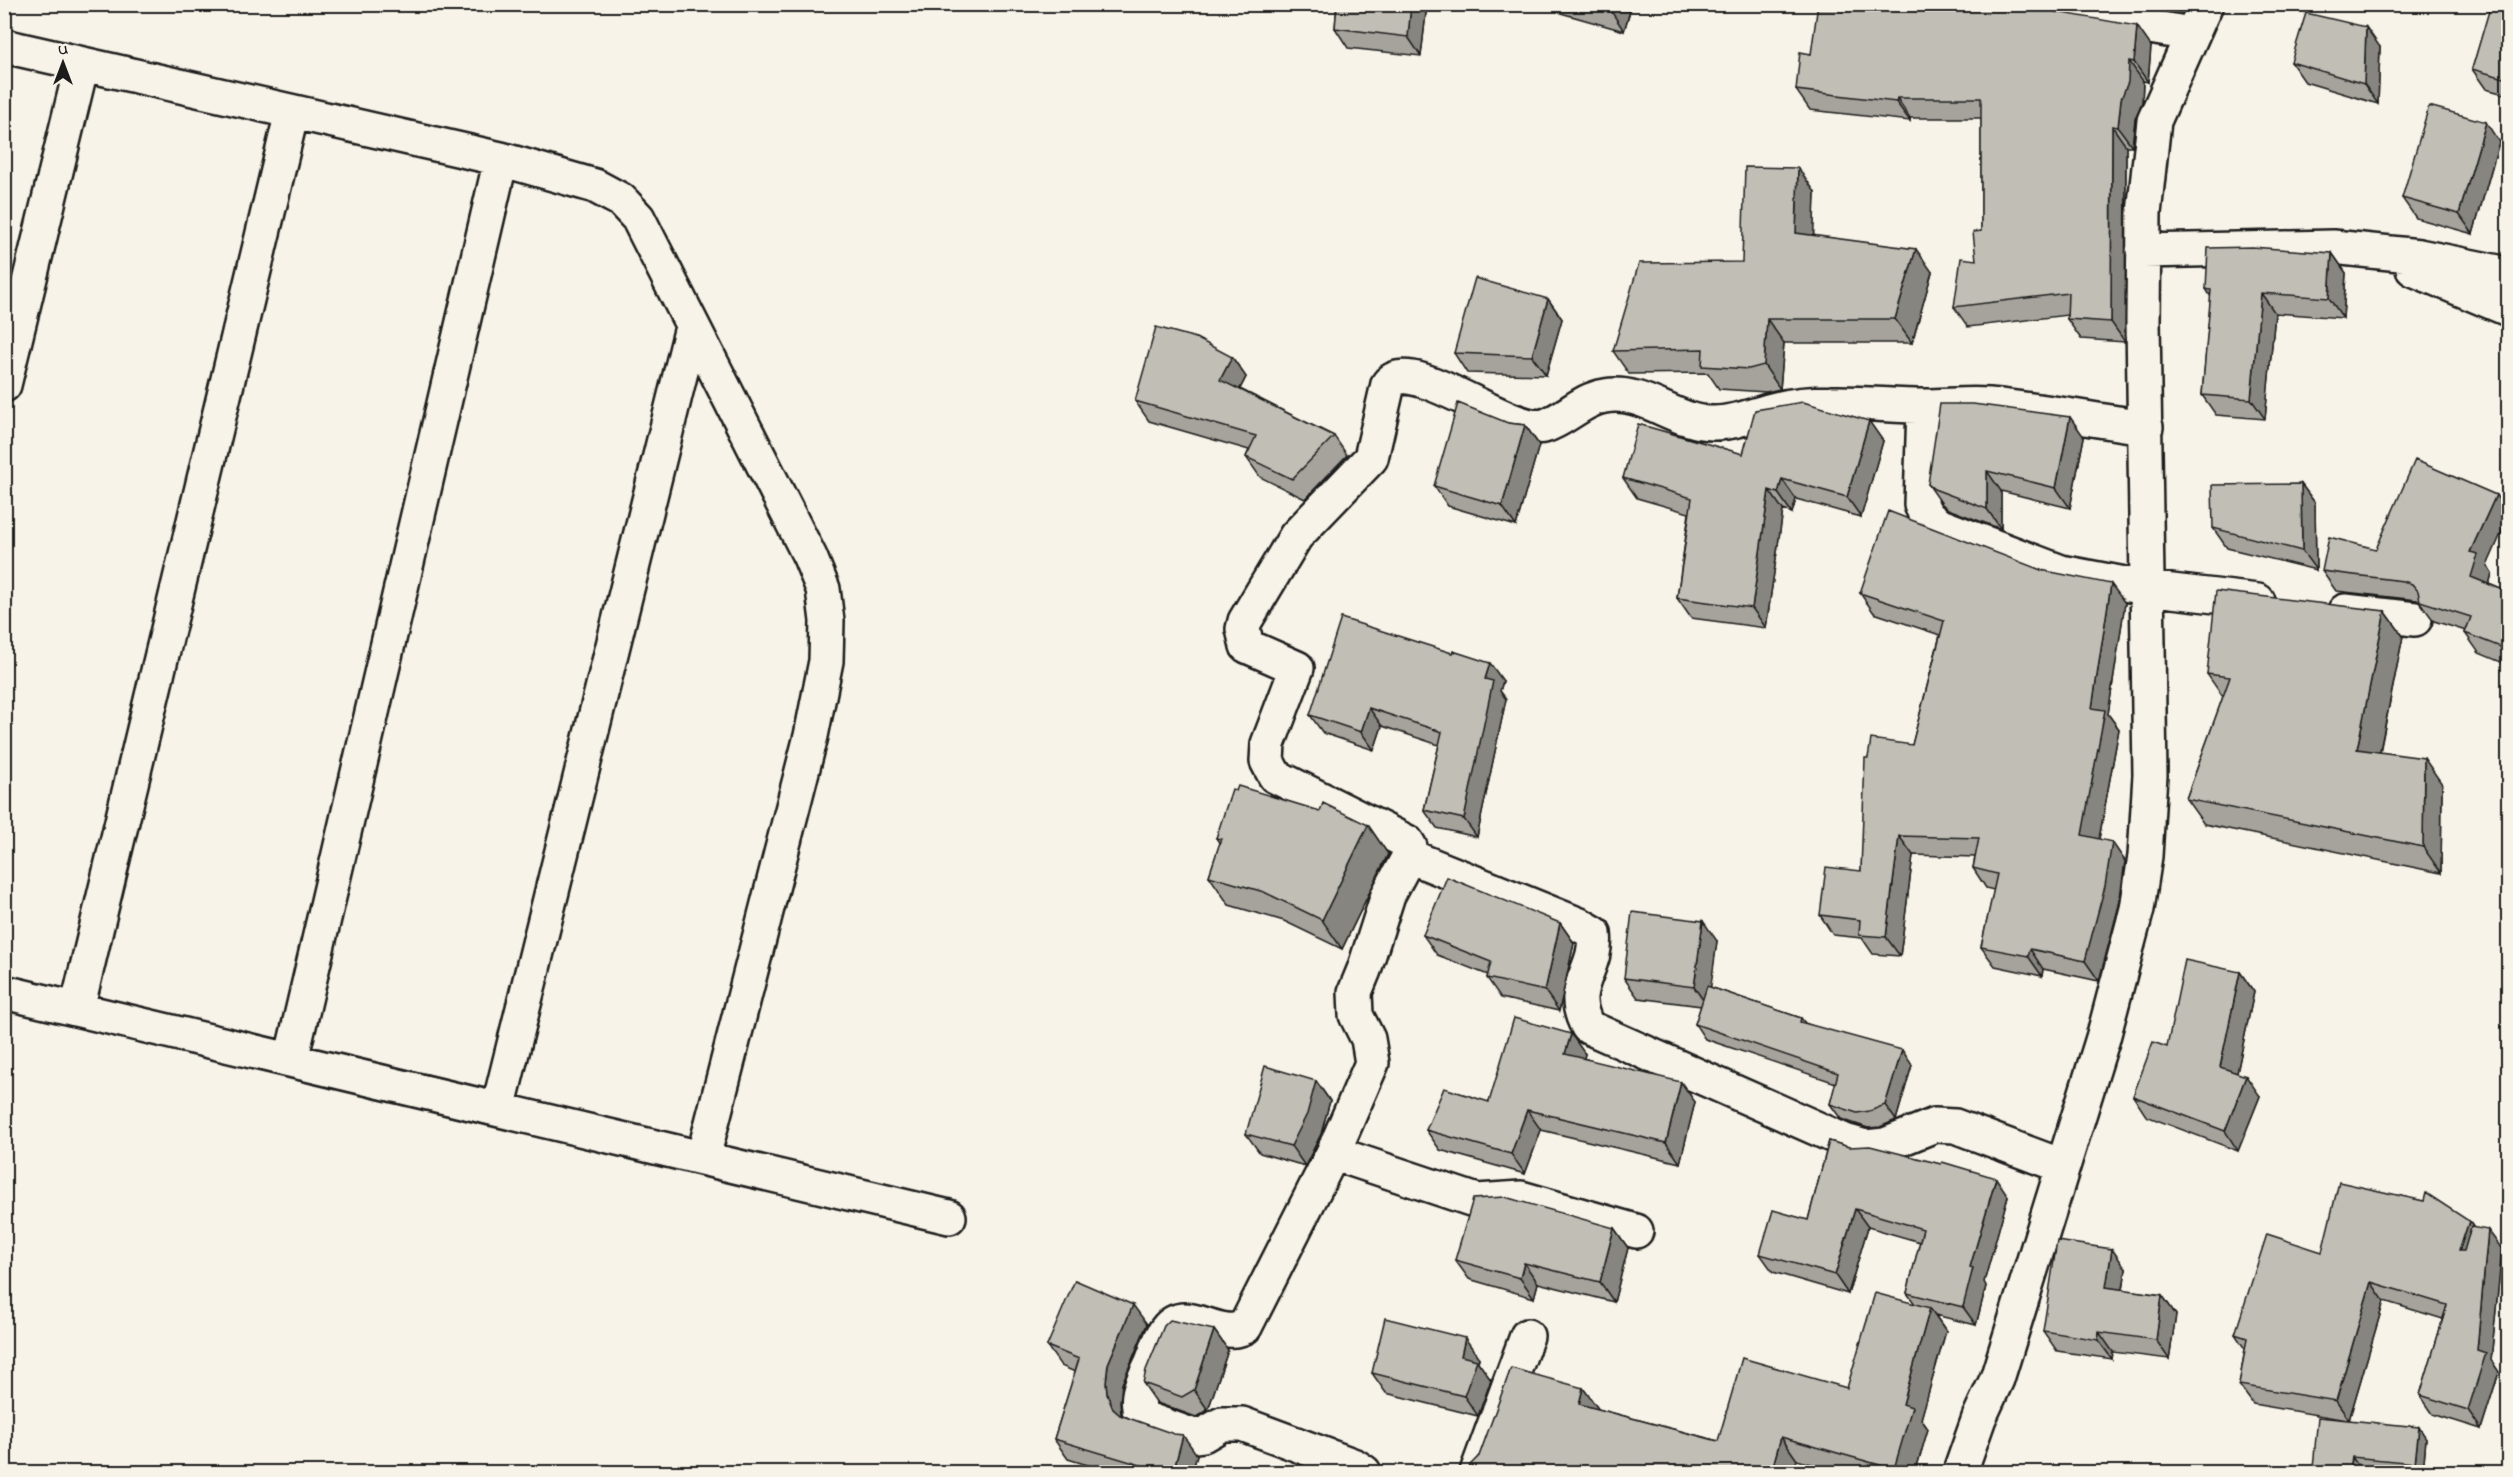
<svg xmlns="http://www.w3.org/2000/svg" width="2513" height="1477" font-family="'Indie Flower',sans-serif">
<rect width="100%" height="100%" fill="#f7f3e8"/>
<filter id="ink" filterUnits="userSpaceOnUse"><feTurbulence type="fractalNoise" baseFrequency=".0167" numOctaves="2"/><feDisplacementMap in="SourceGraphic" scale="12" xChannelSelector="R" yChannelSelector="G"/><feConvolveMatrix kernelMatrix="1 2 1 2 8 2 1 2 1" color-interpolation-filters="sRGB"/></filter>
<g filter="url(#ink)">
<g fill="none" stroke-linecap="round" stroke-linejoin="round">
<!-- minor casing -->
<g stroke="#1c1c1c" stroke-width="38">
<path id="minor" d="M 2014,4 L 2191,34
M 4,46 L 501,159 L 595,186 L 621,200 L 638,218 L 810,557 L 823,589 L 827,621 L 826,661 L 811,736 L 703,1158
M 2143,251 L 2333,247 L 2419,256 L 2508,274
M 2413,269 L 2508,309
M 4,385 L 82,64
M 1924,406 L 1921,505 L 1927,516 L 1938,525 L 2061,572 L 2146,588 L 2258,601
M 2345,611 L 2415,619
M 1409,856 L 1580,925 L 1594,933 C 1599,971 1565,986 1588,1027 L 1845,1141 L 1866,1147 L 1885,1145 L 1935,1125 L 1955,1126 L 2062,1166
M 4,992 L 949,1217
M 77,1009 L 292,112
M 291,1060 L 501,159
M 498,1109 L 692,327
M 1333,1153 L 1477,1201 L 1521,1198 L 1636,1231
M 1364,1472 L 1355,1466 L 1242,1424 L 1222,1424 L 1203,1435 L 1194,1436 L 1141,1417 C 1134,1396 1142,1383 1151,1364 C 1156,1353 1159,1339 1166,1330 C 1186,1303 1217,1341 1245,1327 L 1333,1153 L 1372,1063 L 1368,1039 L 1356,1015 L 1355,992 L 1364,970 L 1388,895 L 1409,856 L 1410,847 L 1407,842 L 1275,776 L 1267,761 L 1268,744 L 1297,668 L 1247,646 L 1243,629 L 1245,621 L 1296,536 L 1371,458 L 1388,384 C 1412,354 1508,434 1544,426 C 1565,420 1582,399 1605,396 C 1644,389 1676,424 1714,423 C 1736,423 1755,414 1776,409 C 1792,405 1813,403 1830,403 C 1862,402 1893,406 1925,406 C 1946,406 1968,403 1989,405 C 2042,410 2094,420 2146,427
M 1477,1472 L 1527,1336
M 1960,1472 L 1979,1418 L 1997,1379 L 2103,1038 L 2137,909 L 2145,856 L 2150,775 L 2143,321 L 2144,213 L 2154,121 L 2206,4"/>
</g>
<!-- minor -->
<use href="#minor" stroke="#f7f3e8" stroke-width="33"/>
</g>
<!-- wall -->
<path fill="#a5a39c" stroke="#1c1c1c" stroke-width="1.5" d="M 1337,4 L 1427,4 L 1421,56 L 1348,48 L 1335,28 Z
M 1555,4 L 1632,4 L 1624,31 L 1561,13 Z
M 2129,4 L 2154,4 L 2153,9 Z
M 2482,4 L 2508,4 L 2508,95 L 2486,89 L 2472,69 L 2491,7 Z
M 2151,46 L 2148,82 L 2143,81 L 2142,102 L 2135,119 L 2132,146 L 2126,146 L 2125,342 L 2081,339 L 2067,319 L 2067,315 L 1968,327 L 1954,307 L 1976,260 L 1981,231 L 1981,118 L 1910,118 L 1910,121 L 1810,110 L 1796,90 L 1811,54 Z
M 2380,47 L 2378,104 L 2305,82 L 2291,62 Z
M 2499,142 L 2473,234 L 2416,218 L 2402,198 Z
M 1815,192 L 1813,235 L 1932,272 L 1912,343 L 1784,343 L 1780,389 L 1766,392 L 1719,389 L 1708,373 L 1629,374 L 1613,351 L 1742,262 Z
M 2332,253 L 2346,273 L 2343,318 L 2275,313 L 2265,419 L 2216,415 L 2202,395 L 2211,297 L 2206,289 Z
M 1548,299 L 1562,319 L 1546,375 L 1467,373 L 1454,353 Z
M 1232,357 L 1246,377 L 1240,389 L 1334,436 L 1347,455 L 1305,499 L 1260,477 L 1246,457 L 1249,450 L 1149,421 L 1135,401 Z
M 1508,423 L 1525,425 L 1539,445 L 1516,526 L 1448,506 L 1434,486 Z
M 2084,437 L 2070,508 L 2001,491 L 2001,529 L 1948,509 L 1942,504 L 1928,484 Z
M 1883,441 L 1861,517 L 1796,499 L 1792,513 L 1783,510 L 1766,628 L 1691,618 L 1677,598 L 1689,513 L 1637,498 L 1623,478 L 1743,454 Z
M 2301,484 L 2315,503 L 2316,570 L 2227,548 L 2213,528 Z
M 2376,549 L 2487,566 L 2492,574 L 2489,584 L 2508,592 L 2508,665 L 2479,653 L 2465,633 L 2466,631 L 2434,621 L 2420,602 L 2417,600 L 2336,591 L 2322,571 Z
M 1860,593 L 2125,603 L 2108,714 L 2119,729 L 2099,839 L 2125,861 L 2119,905 L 2099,981 L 2043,969 L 2042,976 L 1995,966 L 1981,947 L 1994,890 L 1986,888 L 1973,868 L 1975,857 L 1913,855 L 1900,956 L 1873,954 L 1862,938 L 1833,935 L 1820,915 L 1861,871 L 1868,758 L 1912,745 L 1940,635 L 1874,613 Z
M 2385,611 L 2403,636 L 2380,752 L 2442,784 L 2441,873 L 2204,824 L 2186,799 L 2223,697 L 2207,674 Z
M 1503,681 L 1500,691 L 1506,699 L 1477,837 L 1437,828 L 1424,810 L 1439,745 L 1382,726 L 1374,750 L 1323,733 L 1310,715 Z
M 1368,825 L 1388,854 L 1342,949 L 1284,921 L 1229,905 L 1209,876 L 1220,844 L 1216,838 Z
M 1560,923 L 1574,943 L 1559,1011 L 1501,998 L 1487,978 L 1488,975 L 1437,955 L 1423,935 Z
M 1717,941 L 1710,987 L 1801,1018 L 1805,1023 L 1912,1065 L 1896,1120 L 1880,1127 L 1868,1128 L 1841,1119 L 1830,1104 L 1836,1083 L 1705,1039 L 1695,1024 L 1701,1006 L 1638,998 L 1624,978 Z
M 2240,972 L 2254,992 L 2237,1073 L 2260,1096 L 2238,1151 L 2146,1116 L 2133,1096 L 2167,1047 Z
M 1585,1054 L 1584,1058 L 1695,1102 L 1680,1163 L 1541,1130 L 1525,1174 L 1440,1150 L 1426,1130 L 1489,1102 Z
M 1316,1081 L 1330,1101 L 1321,1134 L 1305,1166 L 1260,1153 L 1246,1134 Z
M 1829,1141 L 2008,1196 L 1984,1282 L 1986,1286 L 1976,1325 L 1935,1315 L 1946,1331 L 1921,1419 L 1928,1429 L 1915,1473 L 1844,1473 L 1797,1460 L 1479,1456 L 1583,1388 L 1598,1409 L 1718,1441 L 1847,1388 L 1915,1304 L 1907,1293 L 1920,1242 L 1868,1227 L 1848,1294 L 1773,1272 L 1760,1254 L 1808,1220 Z
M 2469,1221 L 2473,1227 L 2502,1249 L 2491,1360 L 2499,1372 L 2481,1429 L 2433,1414 L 2420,1395 L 2443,1319 L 2384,1301 L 2349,1420 L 2426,1438 L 2423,1473 L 2411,1473 L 2359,1467 L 2358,1473 L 2317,1473 L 2313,1467 L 2347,1420 L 2253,1404 L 2239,1385 L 2245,1349 L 2235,1334 L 2322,1252 Z
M 1614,1228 L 1628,1248 L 1614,1302 L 1538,1283 L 1534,1298 L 1469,1279 L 1455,1260 Z
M 2126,1269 L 2123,1290 L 2162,1295 L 2176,1315 L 2169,1359 L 2113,1352 L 2112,1359 L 2057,1351 L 2043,1331 Z
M 1147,1324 L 1122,1384 L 1120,1402 L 1121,1414 L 1197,1455 L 1192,1473 L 1114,1473 L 1068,1459 L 1054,1439 L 1075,1372 L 1061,1366 L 1047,1346 Z
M 1214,1330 L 1228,1350 L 1208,1410 L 1196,1417 L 1157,1403 L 1143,1383 Z
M 1479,1358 L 1478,1362 L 1491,1380 L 1478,1416 L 1386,1393 L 1372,1373 Z"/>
<!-- shaded-wall -->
<path fill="#86857f" stroke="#1c1c1c" stroke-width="1.5" d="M 1411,4 L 1427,4 L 1421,56 L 1408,37 Z
M 1613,4 L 1632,4 L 1624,31 L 1611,11 Z
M 2137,26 L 2151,46 L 2148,82 L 2134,62 Z
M 2366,27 L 2380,47 L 2378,104 L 2364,84 Z
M 2129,61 L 2143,81 L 2142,102 L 2135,119 L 2132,146 L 2118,127 L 2121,99 Z
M 1897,98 L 1910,118 L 1910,121 L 1896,102 Z
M 2486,122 L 2499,142 L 2473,234 L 2459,214 Z
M 2112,126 L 2126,146 L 2125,342 L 2111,322 Z
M 1798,168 L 1815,192 L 1813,257 L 1796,233 Z
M 1916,249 L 1932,272 L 1912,343 L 1895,319 Z
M 2332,253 L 2346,273 L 2343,318 L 2329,298 Z
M 2261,293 L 2275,313 L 2265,419 L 2251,399 Z
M 1548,299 L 1562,319 L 1546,375 L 1532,356 Z
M 1767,319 L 1784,343 L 1780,389 L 1764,365 Z
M 1232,357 L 1246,377 L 1234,400 L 1220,380 Z
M 2070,417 L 2084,437 L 2070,508 L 2056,488 Z
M 1869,421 L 1883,441 L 1861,517 L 1847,497 Z
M 1525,425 L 1539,445 L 1516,526 L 1502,506 Z
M 1987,471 L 2001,491 L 2001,529 L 1987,509 Z
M 1782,479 L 1796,499 L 1792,513 L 1778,493 Z
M 2301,484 L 2315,503 L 2316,570 L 2302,551 Z
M 1769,490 L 1783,510 L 1766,628 L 1752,608 Z
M 2496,495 L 2508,513 L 2508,518 L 2487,566 L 2492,574 L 2485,597 L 2471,577 L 2470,552 Z
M 2111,584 L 2125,603 L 2108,714 L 2119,729 L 2096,855 L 2082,835 L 2092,708 Z
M 2385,611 L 2403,636 L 2375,775 L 2357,749 Z
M 1490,663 L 1503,681 L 1500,691 L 1506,699 L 1477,837 L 1464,819 L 1485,679 Z
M 1369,708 L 1382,726 L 1374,750 L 1361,732 Z
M 2424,758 L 2442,784 L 2441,873 L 2423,847 Z
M 1368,825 L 1388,854 L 1342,949 L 1322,920 Z
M 1899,836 L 1913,855 L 1900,956 L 1886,937 Z
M 2112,842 L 2125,861 L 2119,905 L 2099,981 L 2085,961 Z
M 1703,921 L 1717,941 L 1708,1007 L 1694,987 Z
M 1560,923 L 1574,943 L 1559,1011 L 1545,991 Z
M 2030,949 L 2043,969 L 2042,976 L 2028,956 Z
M 2240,972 L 2254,992 L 2234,1087 L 2220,1067 Z
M 1571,1034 L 1585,1054 L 1579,1074 L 1565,1054 Z
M 1902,1050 L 1912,1065 L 1896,1120 L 1885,1105 Z
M 2246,1076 L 2260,1096 L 2238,1151 L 2225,1131 Z
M 1316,1081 L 1330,1101 L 1321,1134 L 1305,1166 L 1291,1146 Z
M 1681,1082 L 1695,1102 L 1680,1163 L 1666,1143 Z
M 1527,1110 L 1541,1130 L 1525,1174 L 1511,1154 Z
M 1996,1178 L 2008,1196 L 1984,1282 L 1986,1286 L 1976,1325 L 1963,1307 L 1970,1267 Z
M 1855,1209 L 1868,1227 L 1848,1294 L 1835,1275 Z
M 2469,1221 L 2482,1240 L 2473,1270 L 2459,1251 Z
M 1614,1228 L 1628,1248 L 1614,1302 L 1600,1282 Z
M 2488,1230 L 2502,1249 L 2491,1360 L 2499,1372 L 2481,1429 L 2468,1410 L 2477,1350 Z
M 2112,1249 L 2126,1269 L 2120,1307 L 2106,1287 Z
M 1524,1263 L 1538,1283 L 1534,1298 L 1520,1278 Z
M 2371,1282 L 2384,1301 L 2349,1420 L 2336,1401 Z
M 2162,1295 L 2176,1315 L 2169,1359 L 2156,1340 Z
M 1133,1305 L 1147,1324 L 1122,1384 L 1120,1402 L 1121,1414 L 1127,1429 L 1113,1409 L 1107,1394 L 1106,1382 L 1108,1364 Z
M 1930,1308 L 1946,1331 L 1921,1419 L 1928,1429 L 1915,1473 L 1897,1473 L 1894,1469 L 1903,1404 Z
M 1214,1330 L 1228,1350 L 1208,1410 L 1194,1390 Z
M 2099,1332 L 2113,1352 L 2112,1359 L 2098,1340 Z
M 1465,1338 L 1479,1358 L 1478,1362 L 1491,1380 L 1478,1416 L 1464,1396 L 1461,1356 Z
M 1583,1388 L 1599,1410 L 1579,1404 Z
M 2419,1427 L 2426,1438 L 2423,1473 L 2415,1463 Z
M 1183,1435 L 1197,1455 L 1192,1473 L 1173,1473 Z
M 1781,1437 L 1797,1460 L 1793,1473 L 1771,1473 Z
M 2352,1457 L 2359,1467 L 2358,1473 L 2351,1473 L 2350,1471 Z"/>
<!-- building -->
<path fill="#c0beb5" stroke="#1c1c1c" stroke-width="1.5" d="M 1337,4 L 1411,4 L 1408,37 L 1335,28 Z
M 1587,4 L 1613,4 L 1611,11 Z
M 1818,4 L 2011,4 L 2137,26 L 2134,62 L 2129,61 L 2128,82 L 2121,99 L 2118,127 L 2112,126 L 2111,322 L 2067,319 L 2068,293 L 1954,307 L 1961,258 L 1976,260 L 1973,232 L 1981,231 L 1981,98 L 1897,98 L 1896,102 L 1796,90 L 1800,52 L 1811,54 Z
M 2491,4 L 2508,4 L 2508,79 L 2472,69 Z
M 2306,13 L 2366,27 L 2364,84 L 2291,62 Z
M 2429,106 L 2486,122 L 2459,214 L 2402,198 Z
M 1745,167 L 1798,168 L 1796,233 L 1916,249 L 1895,319 L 1767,319 L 1764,365 L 1749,369 L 1702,366 L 1703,349 L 1613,351 L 1639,263 L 1742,262 Z
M 2252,247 L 2332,253 L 2329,298 L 2261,293 L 2251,399 L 2202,395 L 2211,290 L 2206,289 L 2208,248 Z
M 1475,278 L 1548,299 L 1532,356 L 1454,353 Z
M 1156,327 L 1196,338 L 1232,357 L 1220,380 L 1334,436 L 1292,479 L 1246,457 L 1256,436 L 1135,401 Z
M 1803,402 L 1869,421 L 1847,497 L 1782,479 L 1778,493 L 1769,490 L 1752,608 L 1677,598 L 1692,498 L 1623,478 L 1638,424 L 1743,454 L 1755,410 Z
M 1458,403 L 1508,423 L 1525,425 L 1502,506 L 1434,486 Z
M 1940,404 L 1973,404 L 2070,417 L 2056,488 L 1987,471 L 1987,509 L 1934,489 L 1928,484 Z
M 2415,460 L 2496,495 L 2470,552 L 2478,554 L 2471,577 L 2508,592 L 2508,650 L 2465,633 L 2471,617 L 2420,601 L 2418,591 L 2412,584 L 2403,581 L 2322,571 L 2329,537 L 2376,549 Z
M 2301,484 L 2302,551 L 2213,528 L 2212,485 Z
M 1888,511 L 2041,570 L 2111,584 L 2092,708 L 2105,710 L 2082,835 L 2112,842 L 2105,886 L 2085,961 L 2030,949 L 2028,956 L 1981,947 L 1997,874 L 1973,868 L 1979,838 L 1899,836 L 1886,937 L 1859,935 L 1860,920 L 1820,915 L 1826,867 L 1861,871 L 1865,758 L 1868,758 L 1871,739 L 1912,745 L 1944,621 L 1860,593 Z
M 2216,591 L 2385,611 L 2357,749 L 2424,758 L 2423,847 L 2186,799 L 2230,677 L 2207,674 Z
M 1341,618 L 1452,653 L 1453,651 L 1490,663 L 1485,679 L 1493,681 L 1464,819 L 1424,810 L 1442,732 L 1369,708 L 1361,732 L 1310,715 Z
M 1238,786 L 1320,811 L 1323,803 L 1368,825 L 1322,920 L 1264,892 L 1209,876 L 1221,839 L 1216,838 L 1232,789 L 1236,791 Z
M 1447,877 L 1560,923 L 1545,991 L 1487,978 L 1491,962 L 1423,935 Z
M 1632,912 L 1703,921 L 1694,987 L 1624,978 Z
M 2185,960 L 2240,972 L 2220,1067 L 2246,1076 L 2225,1131 L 2133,1096 L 2153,1042 L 2167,1047 Z
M 1707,986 L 1801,1018 L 1800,1022 L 1902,1050 L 1885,1105 L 1870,1111 L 1857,1113 L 1830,1104 L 1838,1073 L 1695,1024 Z
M 1514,1018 L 1571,1034 L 1565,1054 L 1681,1082 L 1666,1143 L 1527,1110 L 1511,1154 L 1426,1130 L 1444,1088 L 1489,1102 Z
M 1265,1066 L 1316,1081 L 1307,1114 L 1291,1146 L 1246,1134 Z
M 1829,1141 L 1849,1147 L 1870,1146 L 1941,1164 L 1942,1162 L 1996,1178 L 1970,1267 L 1973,1268 L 1963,1307 L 1907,1293 L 1923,1229 L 1855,1209 L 1835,1275 L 1760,1254 L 1773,1210 L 1808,1220 Z
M 2339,1182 L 2424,1201 L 2426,1193 L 2469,1221 L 2459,1251 L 2464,1251 L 2471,1227 L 2488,1230 L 2477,1350 L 2486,1353 L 2468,1410 L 2420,1395 L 2447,1305 L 2371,1282 L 2336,1401 L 2239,1385 L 2247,1338 L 2235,1334 L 2267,1234 L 2322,1252 Z
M 1505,1197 L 1614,1228 L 1600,1282 L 1524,1263 L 1520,1278 L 1455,1260 L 1473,1199 Z
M 2057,1241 L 2112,1249 L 2106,1287 L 2162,1295 L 2156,1340 L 2099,1332 L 2098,1340 L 2043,1331 Z
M 1075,1280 L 1133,1305 L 1108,1364 L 1106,1382 L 1107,1394 L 1113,1409 L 1120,1415 L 1174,1434 L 1183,1435 L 1173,1473 L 1167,1473 L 1054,1439 L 1079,1359 L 1047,1346 Z
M 1875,1293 L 1930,1308 L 1903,1404 L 1912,1407 L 1894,1469 L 1781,1437 L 1771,1473 L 1469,1473 L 1470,1465 L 1479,1456 L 1511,1368 L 1583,1388 L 1579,1404 L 1718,1441 L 1742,1358 L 1847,1388 Z
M 1385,1318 L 1465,1338 L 1461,1356 L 1477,1360 L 1464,1396 L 1372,1373 Z
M 1170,1320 L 1214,1330 L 1194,1390 L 1182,1397 L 1143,1383 L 1146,1370 L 1164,1326 Z
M 2318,1417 L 2419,1427 L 2415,1463 L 2352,1457 L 2350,1471 L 2313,1467 Z"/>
</g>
<!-- margin -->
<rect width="2513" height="1477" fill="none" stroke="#f7f3e8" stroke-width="24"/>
<rect x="12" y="12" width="2489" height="1453" fill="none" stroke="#1c1c1c" stroke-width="2" filter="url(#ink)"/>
<!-- north arrow -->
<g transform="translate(63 63)" stroke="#f7f3e8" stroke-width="4.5" paint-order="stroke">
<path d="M0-4.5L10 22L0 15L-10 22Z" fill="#1c1c1c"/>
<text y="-9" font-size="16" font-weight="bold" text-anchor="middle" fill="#1c1c1c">U</text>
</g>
</svg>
